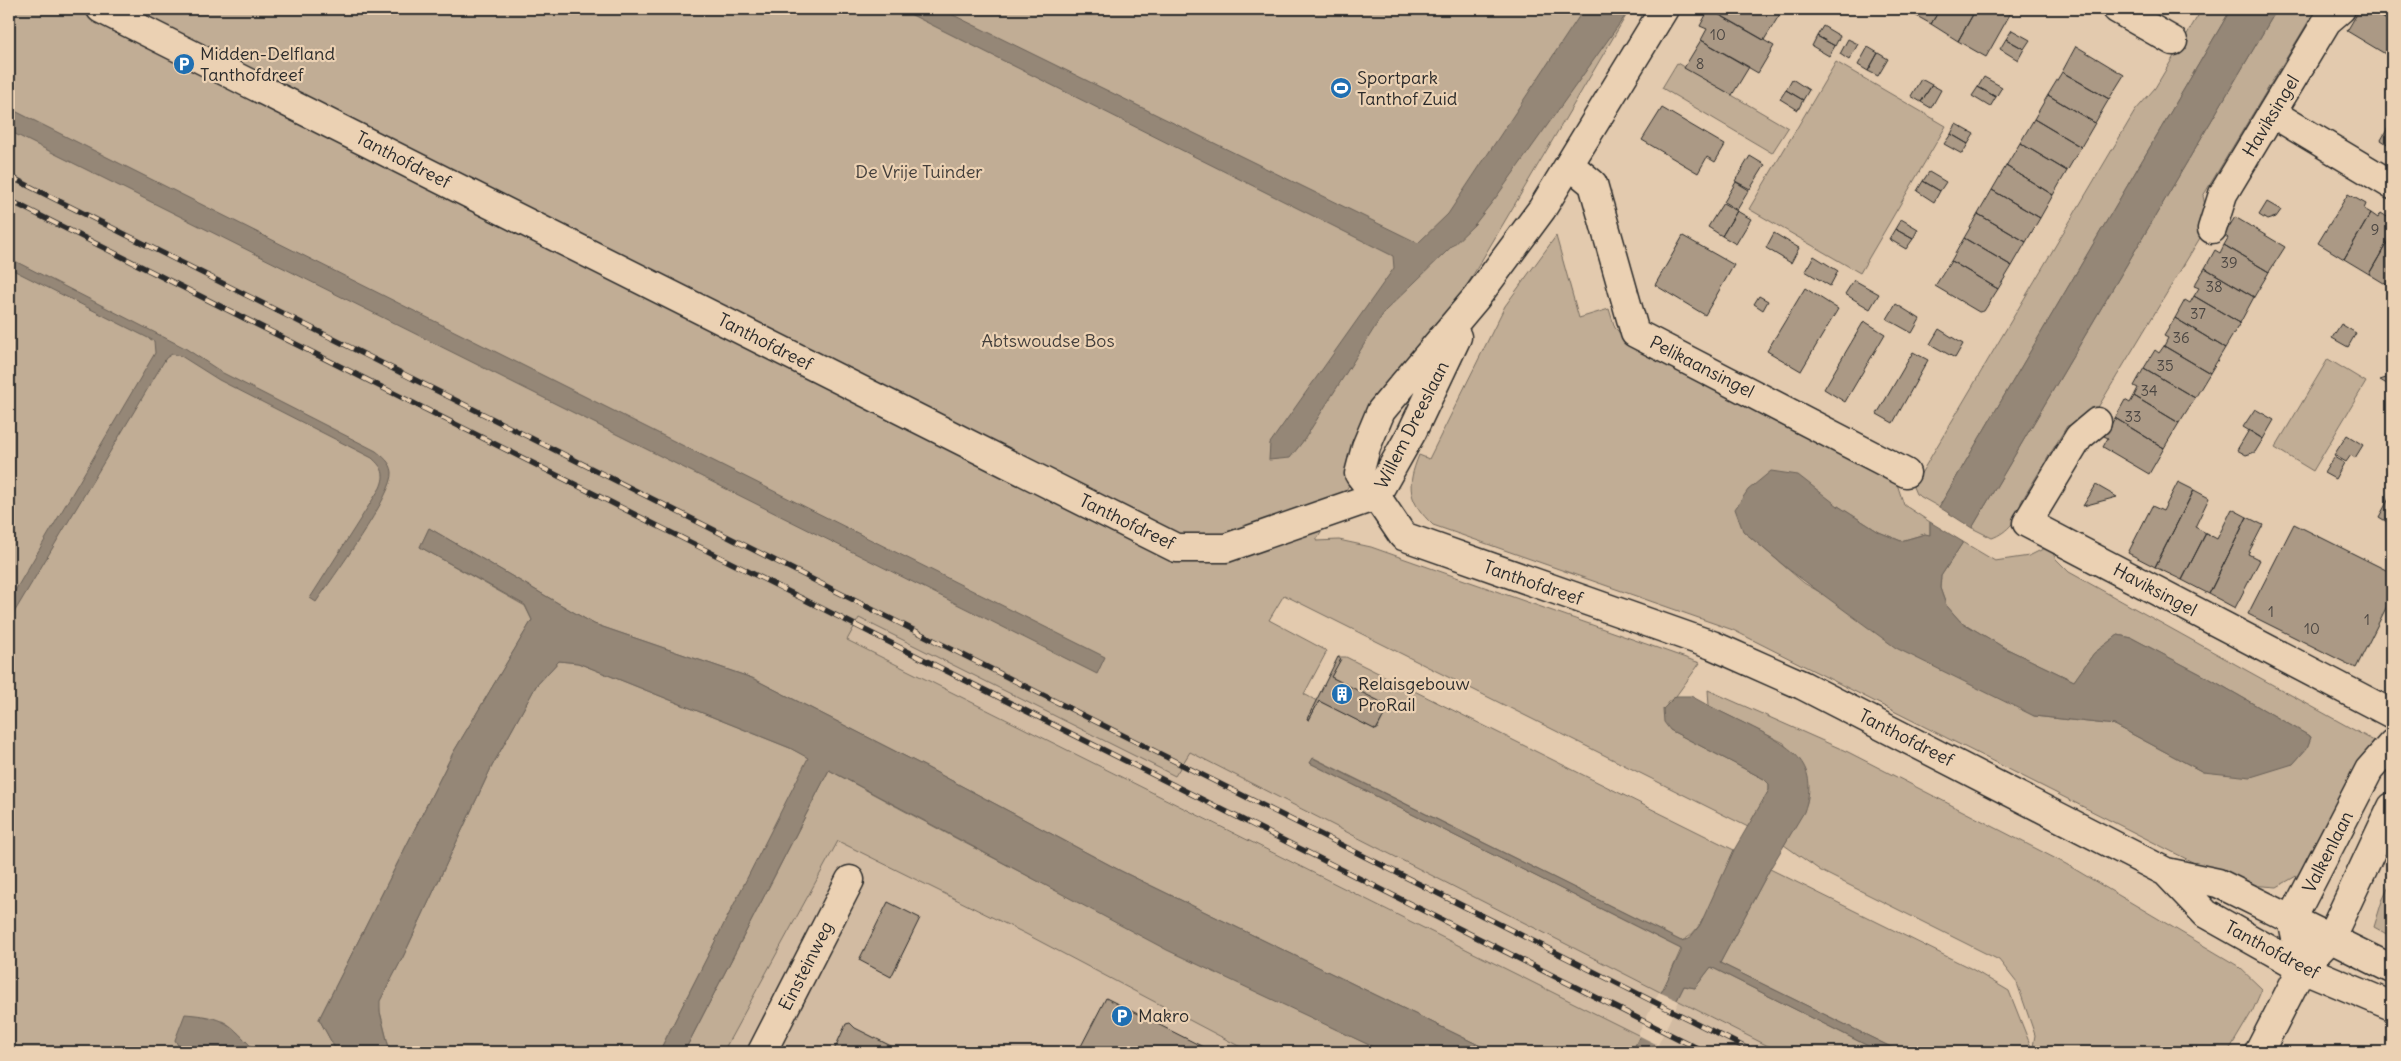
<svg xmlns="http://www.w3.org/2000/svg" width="2401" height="1061" font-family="Delius,sans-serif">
<rect width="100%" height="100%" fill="#e3caae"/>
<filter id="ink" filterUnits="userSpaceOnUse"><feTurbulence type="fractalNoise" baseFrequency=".02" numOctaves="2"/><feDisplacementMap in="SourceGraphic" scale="10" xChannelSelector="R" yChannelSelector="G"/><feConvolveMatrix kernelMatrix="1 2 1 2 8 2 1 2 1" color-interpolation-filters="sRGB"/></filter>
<g filter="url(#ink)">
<!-- built -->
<path fill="#d2bba2" d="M 9,156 L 1170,741 L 1780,1052 L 1672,1052 L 9,221 Z
M 829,770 L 1384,1052 L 673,1052 Z"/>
<!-- green -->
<path fill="#c1ad95" stroke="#766c60" d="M 9,9 L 1630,9 L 1316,541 L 1339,540 L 1371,547 L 1700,663 L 1676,696 L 1667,703 L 1670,730 L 1764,779 L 1769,784 L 1769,790 L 1748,827 L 1284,595 L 1269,620 L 1327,651 L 1304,694 L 1317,701 L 1307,719 L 1309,720 L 1319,701 L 1377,730 L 1388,706 L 1331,677 L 1340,659 L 1338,657 L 1346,657 L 1734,850 C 1724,872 1705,934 1681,941 L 1314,758 L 1310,763 L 1681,949 L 1662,993 L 1190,752 L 1175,776 L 859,618 L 847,640 L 1638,1035 L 1640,1036 L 1632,1052 L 1493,1052 L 1121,871 L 926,767 L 752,678 L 594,624 L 429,528 L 420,547 L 525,606 L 532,620 L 453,753 L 319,1019 L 337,1052 L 256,1052 C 247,1043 233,1025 222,1021 L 175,1040 L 182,1052 L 9,1052 Z
M 2202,9 L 2231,9 L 1939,507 L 1916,494 L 1913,487 L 2135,111 L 2155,88 Z
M 2277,9 L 2316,9 L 2203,196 L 2209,223 L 2091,419 L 2067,426 L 2021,502 C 2021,517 2007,533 1992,538 L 1972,528 Z
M 1836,62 L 1946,126 L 1860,273 L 1749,209 Z
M 1677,63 L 1788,128 L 1772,153 L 1662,88 Z
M 1556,236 L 1579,318 L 1609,309 L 1615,328 L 1627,339 L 1894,475 L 1904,505 L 1930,522 L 1930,536 L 1925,534 L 1901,541 L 1879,532 L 1838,506 L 1743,531 L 1804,583 L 2034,716 L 2115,725 L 2203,772 L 2293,764 L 2307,748 L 2311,737 L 2212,680 L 2132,638 L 2118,635 L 2094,653 L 2074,681 L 2003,647 L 1960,621 L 1946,605 L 1940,588 L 1941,576 L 1963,542 L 1995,561 L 2029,556 L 2049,546 L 2056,559 L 2069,572 L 2374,741 L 2298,875 L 2277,887 L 2236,884 L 1733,630 L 1433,525 C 1408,501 1406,487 1419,455 L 1429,459 L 1505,306 Z
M 2328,359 L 2366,382 L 2313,471 L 2275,448 Z
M 559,661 L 578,663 L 790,748 L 809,758 L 659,1052 L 390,1052 L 380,1012 L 379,1001 L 403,957 L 491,768 L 536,686 Z
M 1708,690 L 1848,752 L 2066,864 L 2238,966 L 2262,989 L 2253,1010 L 2228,1052 L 2042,1052 L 2033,1047 L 2035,1035 L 2017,983 L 1999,960 L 1821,871 L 1784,845 L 1807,802 L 1784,743 L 1709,706 Z
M 829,770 C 1011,870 1197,963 1384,1052 L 1250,1052 L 1026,934 L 838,841 L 723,1052 L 684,1052 Z
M 1770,869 L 1972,969 L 2009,991 L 2033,1052 L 1901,1052 L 1720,963 Z
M 2392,880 L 2392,937 L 2374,927 L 2382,901 Z
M 1711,967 L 1880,1052 L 1780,1052 L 1677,1000 L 1684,986 L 1695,988 Z"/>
<!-- water -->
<path fill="#958777" stroke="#6b6259" d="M 900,9 L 941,9 L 1418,243 L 1448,214 L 1584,9 L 1630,9 L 1497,196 L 1475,224 L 1385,311 L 1304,440 L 1290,458 L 1269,460 L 1270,443 L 1394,268 L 1393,256 Z
M 2231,9 L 2277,9 L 1972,528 L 1939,507 Z
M 9,108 L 1105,657 L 1097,674 L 9,131 Z
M 9,258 L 185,348 L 223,373 L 376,451 C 382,456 391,462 392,472 C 395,493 331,580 316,602 L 310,598 L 380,488 C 386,474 383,468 372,458 L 219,380 L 181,356 L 172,354 L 166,358 L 9,621 L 9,601 L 155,353 L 154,341 L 9,268 Z
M 1771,471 L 1798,475 L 1838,506 L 1879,532 L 1901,541 L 1925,534 L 1930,535 L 1930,522 L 1963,542 L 1941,576 L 1940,588 L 1946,605 L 1960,621 L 2003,647 L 2074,681 L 2094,653 L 2118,635 L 2132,638 L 2212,680 L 2311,737 L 2307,748 L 2293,764 L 2251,777 L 2203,772 L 2115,725 L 2034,716 L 1896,648 L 1788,569 L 1743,531 L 1735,509 L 1748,490 Z
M 429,528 L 594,624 L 752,678 L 926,767 L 1121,871 L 1493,1052 L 1384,1052 L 1167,950 L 829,770 L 684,1052 L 659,1052 L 808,758 L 790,748 L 578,663 L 559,661 L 536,686 L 491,768 L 403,957 L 380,1001 L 380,1012 L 390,1052 L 337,1052 L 319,1019 L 453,753 L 532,620 L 525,605 L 420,547 Z
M 1676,696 L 1691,696 C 1710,707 1730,716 1750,726 C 1788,745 1822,762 1804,812 L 1770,869 L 1720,963 L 1901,1052 L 1880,1052 L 1711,967 L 1695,988 L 1684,986 L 1651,1052 L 1632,1052 L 1681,952 L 1681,949 L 1310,763 L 1313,758 L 1681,941 L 1689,939 L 1700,925 L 1734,850 L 1769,790 L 1769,784 L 1764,779 L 1670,730 L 1664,722 L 1663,709 Z
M 185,1014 C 224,1017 230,1023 256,1052 L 182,1052 L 175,1040 Z"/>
<!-- pier -->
<path fill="#e3caae" d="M 1659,992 L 1679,1001 L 1658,1045 L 1638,1035 Z"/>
<!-- building -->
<path fill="#ab9985" stroke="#2b2b2b" d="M 1709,9 L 1774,46 L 1758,73 L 1701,40 L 1707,29 L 1700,26 Z
M 1719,9 L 1771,9 L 1780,14 L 1764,40 L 1717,13 Z
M 1771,9 L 1783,9 L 1780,14 Z
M 1904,9 L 1940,9 L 1931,24 Z
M 1940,9 L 1976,9 L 1958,41 L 1931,24 Z
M 1976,9 L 2013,9 L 1986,57 L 1958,41 Z
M 2360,9 L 2369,9 L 2392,23 L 2392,58 L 2347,31 Z
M 2369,9 L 2392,9 L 2392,23 Z
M 1823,26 L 1840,36 L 1835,46 L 1817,36 Z
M 2012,30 L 2030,40 L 2024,49 L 2006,39 Z
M 1817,36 L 1835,46 L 1829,56 L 1812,46 Z
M 1848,39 L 1858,44 L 1849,60 L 1840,54 Z
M 2006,39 L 2024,49 L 2018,60 L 2000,49 Z
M 1701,40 L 1749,67 L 1732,95 L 1684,68 Z
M 2076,46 L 2124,75 L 2109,99 L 2062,72 Z
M 1868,47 L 1878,53 L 1868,71 L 1858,65 Z
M 1878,53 L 1888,59 L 1878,76 L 1868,71 Z
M 2062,72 L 2109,99 L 2095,123 L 2048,95 Z
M 1984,77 L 2002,87 L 1996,97 L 1978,87 Z
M 1792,79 L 1809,90 L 1803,100 L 1786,90 Z
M 1921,79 L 1932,85 L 1921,102 L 1911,96 Z
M 1932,85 L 1941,90 L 1931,108 L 1921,102 Z
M 1978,87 L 1996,97 L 1990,107 L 1972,96 Z
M 1786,90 L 1803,100 L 1798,110 L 1780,99 Z
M 2048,95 L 2095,123 L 2081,147 L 2034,119 Z
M 1662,108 L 1725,145 L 1715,162 L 1707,157 L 1698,173 L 1642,140 Z
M 2034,119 L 2081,147 L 2067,171 L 2020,143 Z
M 2392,121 L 2392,147 L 2381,140 Z
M 1956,124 L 1974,134 L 1968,144 L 1951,134 Z
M 1951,134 L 1968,144 L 1962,154 L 1944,144 Z
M 2020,143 L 2067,171 L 2053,195 L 2006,166 Z
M 1750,156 L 1765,165 L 1750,189 L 1735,181 Z
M 2006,166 L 2053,195 L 2040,218 L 1992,190 Z
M 1929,172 L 1946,182 L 1940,191 L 1923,181 Z
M 1923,181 L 1940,191 L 1934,202 L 1917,191 Z
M 1736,182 L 1749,190 L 1737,210 L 1724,202 Z
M 1992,190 L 2040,218 L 2026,242 L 1978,214 Z
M 2348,194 L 2366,204 L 2364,209 L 2371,213 L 2344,259 L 2318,243 Z
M 2267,202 L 2281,210 L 2276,217 L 2267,220 L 2259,215 Z
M 1723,203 L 1737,211 L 1722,236 L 1708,227 Z
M 1737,211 L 1751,219 L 1736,244 L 1722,236 Z
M 2371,213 L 2378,218 L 2381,213 L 2392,220 L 2392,234 L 2369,274 L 2344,259 Z
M 1978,214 L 2026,242 L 2012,266 L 1964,238 Z
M 2235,217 L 2285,247 L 2269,272 L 2224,245 L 2228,238 L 2224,235 Z
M 1901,219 L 1918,229 L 1913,239 L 1895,229 Z
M 1895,229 L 1913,239 L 1906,249 L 1889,239 Z
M 1774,233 L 1799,248 L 1791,263 L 1766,248 Z
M 2392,234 L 2392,288 L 2369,274 Z
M 1683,236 L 1734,265 L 1705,315 L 1655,285 Z
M 1964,238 L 2012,266 L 1998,289 L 1951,261 Z
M 2224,245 L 2269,272 L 2254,297 L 2205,268 L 2215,250 L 2220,253 Z
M 1814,256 L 1838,271 L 1830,286 L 1805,271 Z
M 1951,261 L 1998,289 L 1984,311 L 1979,312 L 1935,286 Z
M 2205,268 L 2254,297 L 2240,323 L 2194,296 L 2199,288 L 2194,286 Z
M 1854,280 L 1879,294 L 1870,309 L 1845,294 Z
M 1805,288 L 1838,309 L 1801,371 L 1767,351 Z
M 1759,296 L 1768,301 L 1763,310 L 1754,304 Z
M 2194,296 L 2240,323 L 2225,348 L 2175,318 L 2185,300 L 2190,303 Z
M 1896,304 L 1920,319 L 1912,333 L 1887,319 Z
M 2175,318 L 2225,348 L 2210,373 L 2164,346 L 2168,338 L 2164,336 Z
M 1864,321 L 1885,334 L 1845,402 L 1824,389 Z
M 2341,324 L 2356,333 L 2348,347 L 2332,338 Z
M 1939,329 L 1963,344 L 1955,358 L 1930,344 Z
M 2164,346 L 2210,373 L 2195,398 L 2144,368 L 2155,350 L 2159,353 Z
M 1913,352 L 1928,360 L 1893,423 L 1877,414 Z
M 2144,368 L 2195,398 L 2179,423 L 2134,396 L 2138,388 L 2134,386 Z
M 2392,376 L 2392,387 L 2380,380 Z
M 2134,396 L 2179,423 L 2164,448 L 2115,418 L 2125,400 L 2130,403 Z
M 2255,409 L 2274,420 L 2263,439 L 2243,427 Z
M 2115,418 L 2164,448 L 2149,474 L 2103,447 L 2108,438 L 2104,436 Z
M 2249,430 L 2263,439 L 2255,452 L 2246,455 L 2237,450 Z
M 2347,435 L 2363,445 L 2355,458 L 2351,455 L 2346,462 L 2334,455 Z
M 2334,457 L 2344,463 L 2335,479 L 2324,473 Z
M 2178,482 L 2194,490 L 2155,567 L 2128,553 L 2152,506 L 2163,511 Z
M 2096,485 L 2117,497 L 2083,506 Z
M 2194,490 L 2209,498 L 2195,527 L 2206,533 L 2182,580 L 2155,567 Z
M 2392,493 L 2392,525 L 2379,517 Z
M 2232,509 L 2247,517 L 2209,594 L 2182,580 L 2206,533 L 2217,539 Z
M 2247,517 L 2263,525 L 2248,554 L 2260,560 L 2235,608 L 2209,594 Z
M 2294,524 L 2392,573 L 2392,596 L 2356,668 L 2248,614 Z
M 1338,657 L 1341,659 L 1331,677 L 1389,706 L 1376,730 L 1319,701 L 1309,720 L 1307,719 Z
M 888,902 L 920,918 L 891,977 L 859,960 Z
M 1106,998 L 1213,1052 L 1078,1052 Z
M 850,1023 L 855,1028 L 903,1052 L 833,1052 L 846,1024 Z"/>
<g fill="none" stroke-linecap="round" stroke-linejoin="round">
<!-- street casing -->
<g stroke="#2b2b2b" stroke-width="31">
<path id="street" d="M 101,9 L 1176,548 L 1226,548 L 1376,496
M 2117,9 L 2173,41
M 2272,113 L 2392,185
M 1570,165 L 1593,184 L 1635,333 L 1906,473
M 2212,229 L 2223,194 L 2327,21 L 2341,9
M 2097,422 L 2079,437 L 2027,523 L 2392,714
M 1376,496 L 1359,474 L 1366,447 L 1381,411 L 1476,298 L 1542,209 L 1664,9
M 1376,496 L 1412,432 L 1457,337
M 2302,968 L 2292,919 L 2369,770 L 2392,744
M 762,1052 L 850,880
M 2259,1052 L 2302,968 L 2330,939 L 2392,807"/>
</g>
<!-- secondary casing -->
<g stroke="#2b2b2b" stroke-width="31">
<path id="secondary" d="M 1376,496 L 1403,536 L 1712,645 L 1802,685 L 2166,872 L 2218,883 L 2392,969
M 2166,872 L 2206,914 L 2302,968 L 2392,1006"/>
</g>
<!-- street -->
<use href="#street" stroke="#ebd1b3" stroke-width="28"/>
<!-- secondary -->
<use href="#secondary" stroke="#ebd1b3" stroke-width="28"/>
<!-- rail casing -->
<g stroke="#2b2b2b" stroke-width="5.5">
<path id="rail" d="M 9,176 L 1754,1052
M 9,200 L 1705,1052"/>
</g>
<!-- rail -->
<use href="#rail" stroke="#ebd1b3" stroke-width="4" stroke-dasharray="11" stroke-linecap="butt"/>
</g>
</g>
<!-- icons -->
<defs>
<g id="parking-disc" transform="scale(1.125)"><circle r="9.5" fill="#1f6fb2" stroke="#ebd1b3"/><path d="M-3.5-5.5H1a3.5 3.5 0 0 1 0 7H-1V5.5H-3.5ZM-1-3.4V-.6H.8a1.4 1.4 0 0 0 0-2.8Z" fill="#fff"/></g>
<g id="stadium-disc" transform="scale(1.125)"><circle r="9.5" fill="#1f6fb2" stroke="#ebd1b3"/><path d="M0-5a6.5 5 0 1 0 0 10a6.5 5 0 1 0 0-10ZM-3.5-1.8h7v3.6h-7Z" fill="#fff"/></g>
<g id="building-disc" transform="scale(1.125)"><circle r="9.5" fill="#1f6fb2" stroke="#ebd1b3"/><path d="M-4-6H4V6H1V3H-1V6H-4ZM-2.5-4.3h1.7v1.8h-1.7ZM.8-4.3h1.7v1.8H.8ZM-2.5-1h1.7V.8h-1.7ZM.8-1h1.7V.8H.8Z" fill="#fff"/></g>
</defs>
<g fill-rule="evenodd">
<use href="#parking-disc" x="184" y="64"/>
<use href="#stadium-disc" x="1341" y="88"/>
<use href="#building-disc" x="1342" y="694"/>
<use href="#parking-disc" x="1122" y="1016"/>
</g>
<g text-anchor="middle" stroke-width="4.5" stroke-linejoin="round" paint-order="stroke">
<!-- number labels -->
<g font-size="15" fill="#4b4642">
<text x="1718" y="40">10</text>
<text x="1700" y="69">8</text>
<text x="2375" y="235">9</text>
<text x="2229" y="268">39</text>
<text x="2214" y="292">38</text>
<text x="2198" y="319">37</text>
<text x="2181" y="343">36</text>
<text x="2165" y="371">35</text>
<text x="2149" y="396">34</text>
<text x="2133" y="422">33</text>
<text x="2271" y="617">1</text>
<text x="2367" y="625">1</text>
<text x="2312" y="634">10</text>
</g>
<!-- poi labels -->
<g font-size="18" fill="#2b2b2b" stroke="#ebd1b3" text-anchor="start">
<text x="200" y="60">Midden-Delfland<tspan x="200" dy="21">Tanthofdreef</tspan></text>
<text x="1357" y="84">Sportpark<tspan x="1357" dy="21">Tanthof Zuid</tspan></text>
<text x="1358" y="690">Relaisgebouw<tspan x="1358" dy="21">ProRail</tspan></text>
<text x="1138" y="1022">Makro</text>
</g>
<!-- street labels -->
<g font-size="18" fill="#2b2b2b" stroke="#ebd1b3">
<text transform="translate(2271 116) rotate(-59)" y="6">Haviksingel</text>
<text transform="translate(403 160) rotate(27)" y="6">Tanthofdreef</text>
<text transform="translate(765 342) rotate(27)" y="6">Tanthofdreef</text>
<text transform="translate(1702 367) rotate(27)" y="6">Pelikaansingel</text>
<text transform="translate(1412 425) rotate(-63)" y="6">Willem Dreeslaan</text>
<text transform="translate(1127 522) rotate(26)" y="6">Tanthofdreef</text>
<text transform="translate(1533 583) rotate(19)" y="6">Tanthofdreef</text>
<text transform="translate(2155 590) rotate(28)" y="6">Haviksingel</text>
<text transform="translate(1906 738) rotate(27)" y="6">Tanthofdreef</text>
<text transform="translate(2328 852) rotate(-63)" y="6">Valkenlaan</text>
<text transform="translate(2272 950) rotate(28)" y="6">Tanthofdreef</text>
<text transform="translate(806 966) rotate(-63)" y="6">Einsteinweg</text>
</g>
<!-- park labels -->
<g font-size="18" fill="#423e3b" stroke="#ebd1b3">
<text x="919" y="178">De Vrije Tuinder</text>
<text x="1048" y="347">Abtswoudse Bos</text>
</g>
</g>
<!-- margin -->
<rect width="2401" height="1061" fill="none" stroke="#ebd1b3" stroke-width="30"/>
<rect x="15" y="15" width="2371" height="1031" fill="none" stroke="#2b2b2b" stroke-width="2" filter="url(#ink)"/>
</svg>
